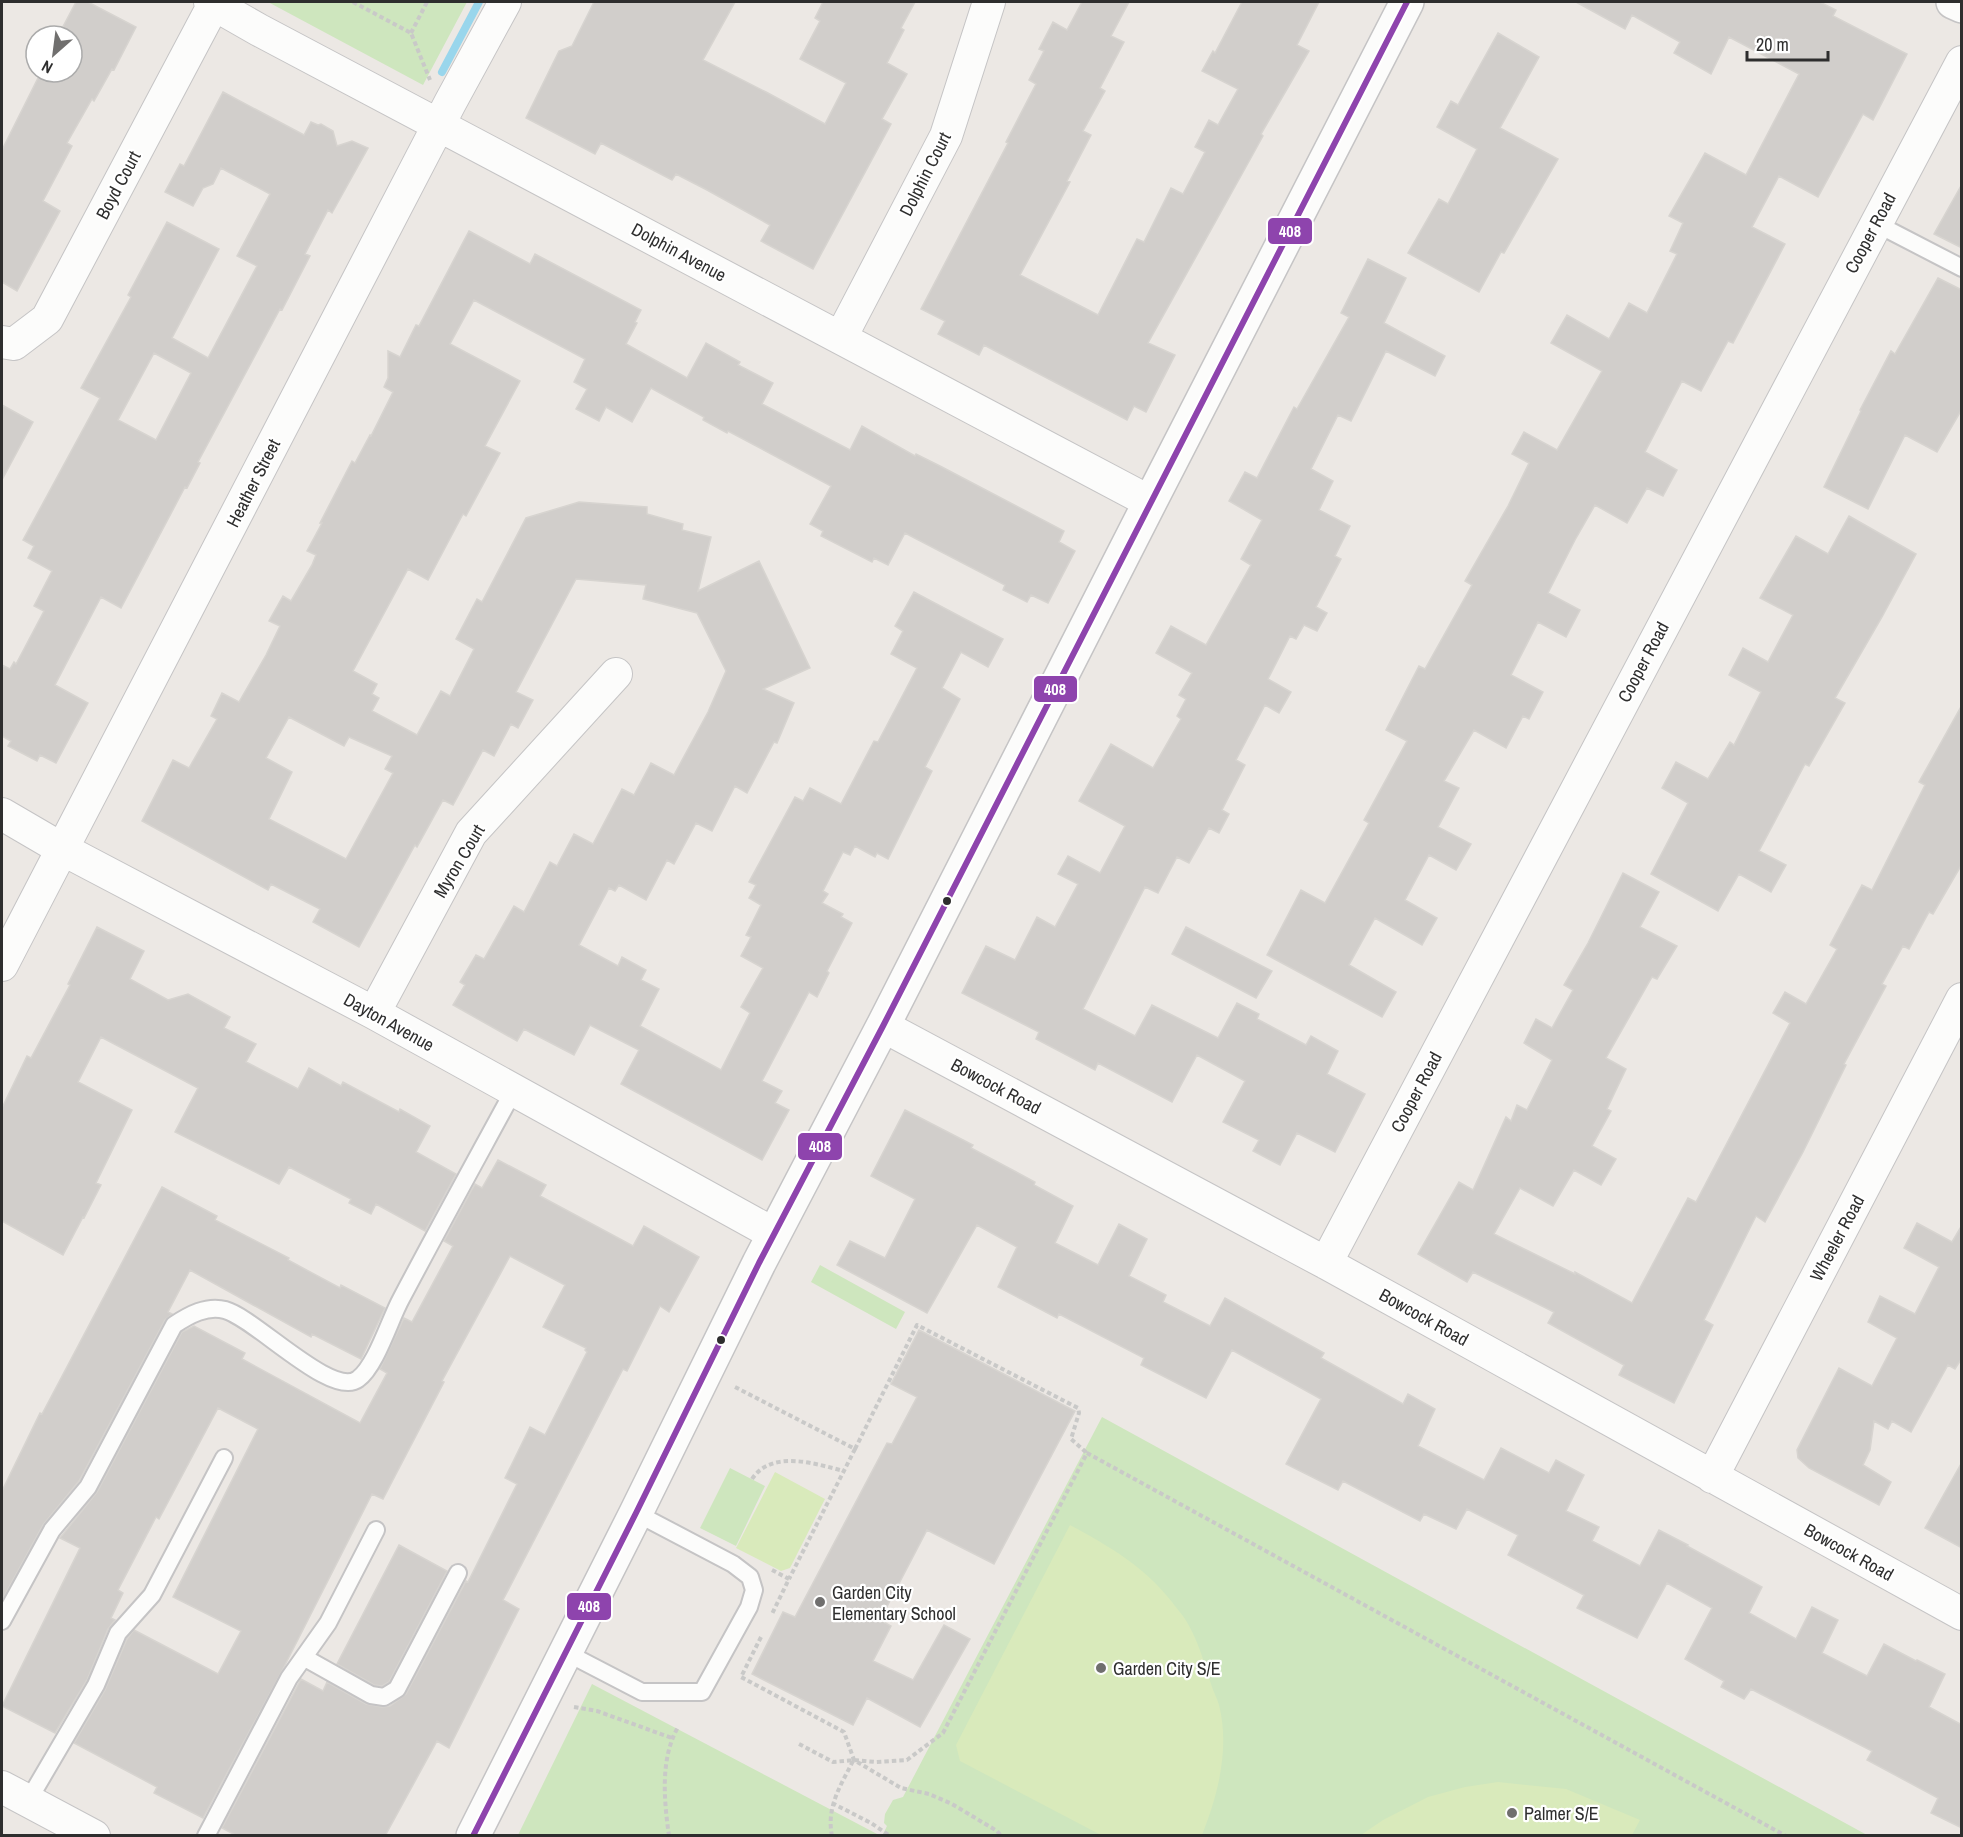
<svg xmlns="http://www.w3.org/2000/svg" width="1963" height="1837" viewBox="0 0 1963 1837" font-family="'Archivo Narrow',sans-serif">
  <rect width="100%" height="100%" fill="#ece8e4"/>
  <path fill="#cee6be" d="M268,2H467L423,85Z
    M820,1265L905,1312L896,1329L811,1282Z
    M1102,1417L1867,1835L882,1836L887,1826L884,1823L885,1814L893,1800L903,1797Z
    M730,1468L765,1486L736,1546L700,1528Z
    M592,1684L879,1835H518Z"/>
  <path fill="#d9eabb" d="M775,1472L825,1499L790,1568L781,1571L736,1548Z
    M1070,1525C1110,1547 1143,1565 1172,1602C1177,1609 1184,1616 1188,1624C1199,1643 1204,1663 1211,1684C1213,1691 1217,1698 1219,1705C1230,1748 1218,1795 1202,1835H1101L960,1761L956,1745Z
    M1498,1782L1566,1789L1640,1820L1632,1835H1361L1383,1820L1428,1797L1465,1787Z"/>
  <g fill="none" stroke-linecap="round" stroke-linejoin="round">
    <path stroke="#99d6ec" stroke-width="8" d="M442,72L479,2"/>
  </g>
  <path fill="#d1cecb" stroke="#d7d4d0" stroke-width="1.5" fill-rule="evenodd" d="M76,2H88L136,27L114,70L112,69L94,101L92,99L67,143L72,146L43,201L60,211L17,291L2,282V150L41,72H72V36H58Z
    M594,2H735L703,60L766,92L825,124L846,83L800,59L820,21L815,18L823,2H915L901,28L904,30L887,63L907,74L882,119L891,124L813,269L761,241L770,225L707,190L676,174L672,180L601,143L595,154L526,118L559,51L572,46Z
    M1082,2H1129L1111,36L1124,42L1100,88L1105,91L1083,131L1091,135L1067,181L1070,182L1020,275L1098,315L1137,239L1144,242L1171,188L1183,194L1205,152L1195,147L1209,120L1218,125L1238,89L1202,71L1213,51L1215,53L1242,2H1319L1297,45L1309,51L1261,134L1263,136L1252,156L1148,343L1175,355L1146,412L1134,406L1127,420L984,345L979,355L938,334L945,321L921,309L1008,143L1006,142L1036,84L1029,80L1044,51L1039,49L1053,22L1067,30Z
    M1576,2H1820L1836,10L1833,16L1907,54L1873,120L1863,114L1818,197L1779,176L1752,227L1785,244L1733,343L1728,341L1701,391L1682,381L1645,452L1677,470L1663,496L1647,488L1627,523L1595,505L1575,540L1548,593L1580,610L1566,637L1538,622L1511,675L1543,692L1529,719L1523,716L1506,748L1474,730L1444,781L1459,788L1438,827L1471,844L1456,870L1429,855L1405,900L1437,918L1422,945L1375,918L1349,965L1396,992L1382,1017L1267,955L1301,890L1325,903L1369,823L1364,820L1407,741L1386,730L1419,666L1425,669L1472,585L1465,581L1508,506L1529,463L1512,454L1524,432L1557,450L1602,371L1551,343L1567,315L1609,339L1629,303L1647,313L1677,254L1670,251L1683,223L1669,216L1705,153L1746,175L1799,74L1729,37L1711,74L1674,53L1680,42L1632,15L1625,29Z
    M1498,33L1539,57L1500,128L1558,159L1504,253L1501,252L1479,292L1408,253L1439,199L1448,204L1477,149L1437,127L1451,101L1458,105Z
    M223,92L304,135L311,122L318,125L321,124L333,131L337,146L352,141L368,148L332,213L328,210L305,254L310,256L282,310L280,309L198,462L200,463L187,488L185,487L121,608L101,597L55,685L88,703L56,763L40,755L37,761L8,746L11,741L2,736V665L10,669L14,662L16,664L44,611L34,606L52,571L28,558L34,546L23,540L100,398L81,388L131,297L128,295L167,222L219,249L172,338L208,358L257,266L237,256L270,194L221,168L213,184L203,188L193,206L165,192L180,164L184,166ZM154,353L191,373L156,440L118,420Z
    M1962,184V248L1934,234Z
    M469,231L530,264L535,254L641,310L635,322L637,323L626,344L687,378L706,343L740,362L738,365L773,383L762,404L850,450L862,426L915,456L916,454L940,466L1064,531L1059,542L1075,551L1048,603L1031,595L1027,602L1003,590L1005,585L905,533L888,565L874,558L872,562L821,536L823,531L810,524L831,486L728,431L727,433L703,420L704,417L651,388L632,422L606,407L599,421L576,409L587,389L574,382L585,359L474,300L450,344L520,381L485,446L500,453L466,516L463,514L428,580L408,569L353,671L377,684L372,694L379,698L372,711L417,735L441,691L450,696L474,649L456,639L477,599L482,602L526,518L579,502L647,507V514L683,524L682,530L711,537L698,591L759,561L810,668L763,689L794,703L777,743L774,742L747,793L735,786L712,831L696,823L674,864L667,860L646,900L619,885L615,891L609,888L579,945L618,966L622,957L646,970L641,980L659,989L640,1026L721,1070L750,1013L741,1007L763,968L741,956L751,937L746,935L761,905L749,898L756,885L749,882L795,797L803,801L810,788L841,804L874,741L878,742L917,668L891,654L903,631L895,626L914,592L1003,639L988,667L961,652L942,688L960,699L925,767L932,771L888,859L877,853L875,857L855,846L850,855L843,852L823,891L828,894L822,903L843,914L841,917L852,923L827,971L829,973L817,997L809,992L762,1081L782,1091L775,1103L789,1110L762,1160L621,1084L639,1050L590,1025L574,1055L524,1029L517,1041L453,1005L465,985L460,982L476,955L484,959L514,906L524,912L550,862L557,866L574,834L593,844L622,789L634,795L651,763L674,775L708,712L726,671L697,613L643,599L646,585L576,579L516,692L533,700L518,728L511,724L494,756L483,750L453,805L443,800L417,847L415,845L359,947L313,922L320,909L271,884L268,890L142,821L173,760L189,768L217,719L211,716L222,693L239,702L266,655L280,626L269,621L283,596L291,601L312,565L316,555L307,551L322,523H320L352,461L355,463L370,435L371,436L393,392L384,387L388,378V351L400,357L416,325L419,326ZM289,717L344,746L349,737L392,756L385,769L393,773L346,859L269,819L292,772L266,758Z
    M1368,259L1406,278L1384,323L1445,356L1435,376L1386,351L1351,421L1338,415L1311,469L1333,481L1319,510L1350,526L1335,556L1341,559L1316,607L1327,613L1317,631L1304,625L1296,639L1290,636L1268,679L1291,692L1279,713L1265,705L1236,760L1245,765L1222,810L1229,814L1219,833L1209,828L1189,863L1177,857L1158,893L1145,887L1083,1009L1135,1036L1152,1005L1218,1038L1237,1003L1259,1014L1257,1019L1306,1045L1311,1036L1338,1051L1327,1074L1365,1094L1335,1152L1297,1133L1280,1165L1253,1151L1259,1140L1223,1122L1245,1081L1197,1055L1172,1102L1098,1063L1095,1070L1036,1039L1039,1032L962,993L986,946L1015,960L1037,917L1055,927L1078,884L1058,874L1068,856L1100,873L1125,826L1079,801L1111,744L1153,768L1181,719L1177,716L1186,699L1179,695L1192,673L1156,653L1171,626L1206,645L1251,565L1241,559L1262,520L1229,501L1245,472L1257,478L1294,407L1297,409L1349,317L1341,313Z
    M1938,278L1962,290V409L1937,452L1905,435L1868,509L1824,487L1861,411L1860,410L1891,351L1895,354Z
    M2,405L33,422L2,480Z
    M1849,516L1916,554L1882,617L1835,698L1845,703L1809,766L1805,764L1759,851L1786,865L1771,892L1739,874L1718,911L1651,874L1688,803L1662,788L1676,762L1708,779L1730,742L1734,745L1761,692L1729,675L1743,648L1768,662L1793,615L1760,598L1796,536L1828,554Z
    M1962,705V864L1933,914L1929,912L1909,949L1903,946L1882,984L1886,986L1844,1064L1846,1065L1803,1152L1765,1222L1756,1216L1704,1320L1713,1325L1674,1403L1619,1375L1624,1365L1548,1323L1554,1312L1473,1272L1467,1282L1418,1254L1459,1182L1473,1190L1506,1117L1511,1121L1517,1105L1527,1110L1552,1060L1524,1043L1536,1019L1552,1028L1573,990L1564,985L1588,943L1623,873L1659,892L1640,927L1677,946L1657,979L1652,977L1606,1058L1626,1069L1607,1109L1611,1111L1592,1146L1616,1159L1601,1185L1574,1170L1553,1206L1520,1188L1494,1234L1575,1274V1272L1632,1303L1688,1198L1696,1202L1790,1023L1773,1013L1785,992L1806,1004L1837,949L1830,945L1862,885L1872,890L1925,785L1919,782Z
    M97,927L144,951L130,979L168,1000L188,994L230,1017L224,1028L256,1044L246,1062L298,1089L309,1068L341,1086L343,1082L399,1112L400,1109L430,1126L416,1152L456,1174L425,1231L376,1204L371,1214L349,1203L351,1199L289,1167L279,1184L175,1132L198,1088L101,1037L78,1082L132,1110L96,1183L101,1185L84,1218L83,1217L63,1255L2,1221V1108L27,1056L31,1058L70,985L68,984Z
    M1186,927L1272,971L1256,998L1172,954Z
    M905,1110L973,1145L971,1148L1035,1182L1034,1185L1073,1206L1055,1243L1098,1265L1119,1224L1147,1239L1129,1276L1166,1295L1163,1302L1210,1326L1225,1298L1324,1353L1321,1358L1403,1404L1408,1394L1435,1409L1418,1446L1484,1480L1501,1448L1549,1473L1556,1460L1584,1475L1566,1511L1599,1527L1592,1541L1640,1566L1659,1530L1688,1545L1687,1546L1762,1587L1749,1613L1796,1639L1812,1607L1838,1620L1822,1653L1867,1676L1884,1644L1916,1661L1917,1660L1945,1674L1929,1707L1962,1725V1828L1931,1813L1938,1798L1867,1760L1872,1751L1751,1689L1744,1699L1721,1687L1724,1681L1685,1659L1712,1608L1667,1583L1637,1638L1577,1608L1584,1595L1508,1555L1518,1535L1467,1509L1456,1529L1424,1514L1420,1521L1343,1481L1338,1490L1286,1464L1321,1399L1232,1350L1206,1398L1141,1365L1144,1358L1059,1314L1057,1318L998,1287L1017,1247L977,1225L927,1313L837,1265L850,1241L885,1258L915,1199L871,1176Z
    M498,1160L546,1185L540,1196L633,1246L644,1226L699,1257L669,1312L660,1306L627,1371L623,1369L503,1600L519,1609L449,1748L437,1741L385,1836H237L222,1828L301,1679L323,1691L327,1682L366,1704L382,1707L390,1706L406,1694L466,1581L468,1582L517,1484L505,1478L530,1427L545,1435L587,1352L585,1350L586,1348L543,1327L565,1285L510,1256L442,1381L444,1382L383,1499L372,1494L284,1667L203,1818L154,1793L157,1787L74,1743L105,1690L127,1639L134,1630L218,1674L241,1631L173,1597L258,1429L218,1408L159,1519L156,1517L118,1590L123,1593L111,1618L115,1620L108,1629L87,1680L55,1733L2,1706L80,1548L60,1538L97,1492L182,1332L194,1326L245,1353L242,1359L360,1423L387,1373L380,1369L404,1318L412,1322L453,1246L444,1241L475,1184L482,1188Z
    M162,1187L217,1216L215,1220L289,1258L288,1260L340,1288L341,1285L385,1308L361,1359L312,1334L311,1337L190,1270L168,1312L172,1314L165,1320L79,1481L43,1525L2,1600V1491L40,1413L42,1414Z
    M1917,1223L1952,1242L1962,1225V1358L1955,1369L1948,1365L1911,1432L1892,1421L1888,1429L1874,1421L1870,1450L1863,1465L1891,1482L1879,1505L1809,1468L1798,1458L1797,1450L1839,1368L1872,1386L1897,1338L1868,1322L1880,1296L1915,1314L1939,1267L1904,1248Z
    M919,1330L1075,1411L994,1564L927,1530L880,1620L891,1626L873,1661L913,1680L944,1625L970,1639L920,1727L867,1698L853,1725L752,1674L783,1612L795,1617L887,1443L892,1444L917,1397L891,1384Z
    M1962,1462V1548L1925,1528Z
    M399,1545L447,1571L389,1682L382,1686L374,1685L337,1664Z"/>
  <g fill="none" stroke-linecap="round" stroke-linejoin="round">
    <defs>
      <path id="lane" d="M1875,223L1962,268
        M2,1621L52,1530L88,1487L174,1325C189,1315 207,1305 225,1310C255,1318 332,1399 358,1379C376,1366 390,1319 401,1299C438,1229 476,1160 514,1090
        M565,1652L642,1692H702L749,1607L754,1590L750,1577L733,1564L636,1513
        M305,1658L371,1695L384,1697L397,1689L458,1573
        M28,1801L96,1685L118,1633L152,1595L224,1458
        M206,1836L289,1678L328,1623L376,1530"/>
      <path id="street" d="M210,2L259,30L1150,502
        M841,337L946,136L989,2
        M2,342L14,344L47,319L214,4
        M2,814L62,849L374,1013L774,1234
        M2,965L450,103L505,2
        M374,1013L471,833L616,674
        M883,1026L1326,1263L1962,1614
        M1326,1263L1962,62
        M1712,1477L1962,999
        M2,1787L94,1836"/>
      <path id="secondary" d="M1953,2L1962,6
        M473,1836L636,1513L759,1263L883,1026L1150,502L1407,2"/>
    </defs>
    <use href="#lane" stroke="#c5c4c5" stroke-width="20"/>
    <use href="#street" stroke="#c5c4c5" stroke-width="34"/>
    <use href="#secondary" stroke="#c5c4c5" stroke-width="36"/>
    <path stroke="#c9c9c8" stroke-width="4" stroke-dasharray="4.5 3" stroke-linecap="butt" d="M353,2L411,33L430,80
      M411,33L427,2
      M735,1387L855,1449L789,1579
      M855,1449L917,1325L1078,1408L1079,1413L1071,1439L1087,1453
      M752,1479C772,1449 816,1464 844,1471
      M772,1570L789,1579L772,1614
      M761,1637L741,1677L844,1732L854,1760L901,1788L929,1794L952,1804L997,1831L1001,1836
      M574,1707L597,1711L672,1738
      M799,1744L833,1762L854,1760L876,1762L907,1760L943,1733L1087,1453L1786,1836
      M832,1803L871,1823L890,1836
      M669,1836C664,1800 660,1759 678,1727
      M832,1836C826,1807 841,1785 853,1761"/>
    <use href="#lane" stroke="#fcfcfb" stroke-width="16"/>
    <use href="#street" stroke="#fcfcfb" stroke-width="32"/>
    <use href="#secondary" stroke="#fcfcfb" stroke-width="33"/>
    <defs>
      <path id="bus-1" d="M473,1836L636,1513L759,1263L883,1026L1407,2"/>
    </defs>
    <use href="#bus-1" stroke="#fff" stroke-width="10"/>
    <use href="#bus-1" stroke="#8e44ad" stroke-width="6"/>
  </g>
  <g fill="#2e2e2e" stroke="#fff" stroke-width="2">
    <circle cx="947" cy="901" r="5"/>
    <circle cx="721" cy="1340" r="5"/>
  </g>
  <g fill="#706f6e" stroke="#fff" stroke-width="2">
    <circle cx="820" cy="1602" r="6"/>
    <circle cx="1101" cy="1668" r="6"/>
    <circle cx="1512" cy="1813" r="6"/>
  </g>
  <g text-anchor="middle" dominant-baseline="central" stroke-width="4.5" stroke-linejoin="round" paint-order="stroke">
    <g font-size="18" fill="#2e2e2e" stroke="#fff">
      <text transform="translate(925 174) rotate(-63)">Dolphin Court</text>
      <text transform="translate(118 185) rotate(-62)">Boyd Court</text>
      <text transform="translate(1870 233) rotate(-62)">Cooper Road</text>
      <text transform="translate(679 252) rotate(28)">Dolphin Avenue</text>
      <text transform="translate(253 483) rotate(-63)">Heather Street</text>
      <text transform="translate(1643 662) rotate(-62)">Cooper Road</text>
      <text transform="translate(459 861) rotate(-59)">Myron Court</text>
      <text transform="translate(389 1022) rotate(29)">Dayton Avenue</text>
      <text transform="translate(996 1086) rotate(28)">Bowcock Road</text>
      <text transform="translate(1416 1092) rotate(-62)">Cooper Road</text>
      <text transform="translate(1837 1238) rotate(-62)">Wheeler Road</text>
      <text transform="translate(1424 1317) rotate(29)">Bowcock Road</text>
      <text transform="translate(1849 1552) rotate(29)">Bowcock Road</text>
    </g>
    <g font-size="18" fill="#2e2e2e" stroke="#fff" text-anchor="start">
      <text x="832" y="1592">Garden City<tspan x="832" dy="21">Elementary School</tspan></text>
      <text x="1113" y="1668">Garden City S/E</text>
      <text x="1524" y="1813">Palmer S/E</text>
    </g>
  </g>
  <g stroke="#fff" stroke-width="2">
    <rect x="1267" y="217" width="46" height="28" rx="6" fill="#8e44ad"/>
    <rect x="1033" y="675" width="45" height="28" rx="6" fill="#8e44ad"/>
    <rect x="797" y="1132" width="46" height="29" rx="6" fill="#8e44ad"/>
    <rect x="566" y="1592" width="46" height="29" rx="6" fill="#8e44ad"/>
  </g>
  <g font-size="16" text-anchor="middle" font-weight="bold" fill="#fff">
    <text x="1290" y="237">408</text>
    <text x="1055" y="695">408</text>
    <text x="820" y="1152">408</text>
    <text x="589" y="1612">408</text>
  </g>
  <rect width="1963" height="1837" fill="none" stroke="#2e2e2e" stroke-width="6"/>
  <g transform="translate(54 54) rotate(208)"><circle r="28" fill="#ffffff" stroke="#ababab" stroke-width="1.5"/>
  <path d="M0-4.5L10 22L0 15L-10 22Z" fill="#706f6e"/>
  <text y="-9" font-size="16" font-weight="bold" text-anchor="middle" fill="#2e2e2e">N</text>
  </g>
  <path d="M1747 51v9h81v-9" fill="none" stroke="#2e2e2e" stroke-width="3"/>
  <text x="1756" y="51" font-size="18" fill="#2e2e2e" stroke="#ffffff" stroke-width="4.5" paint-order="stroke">20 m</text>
</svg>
